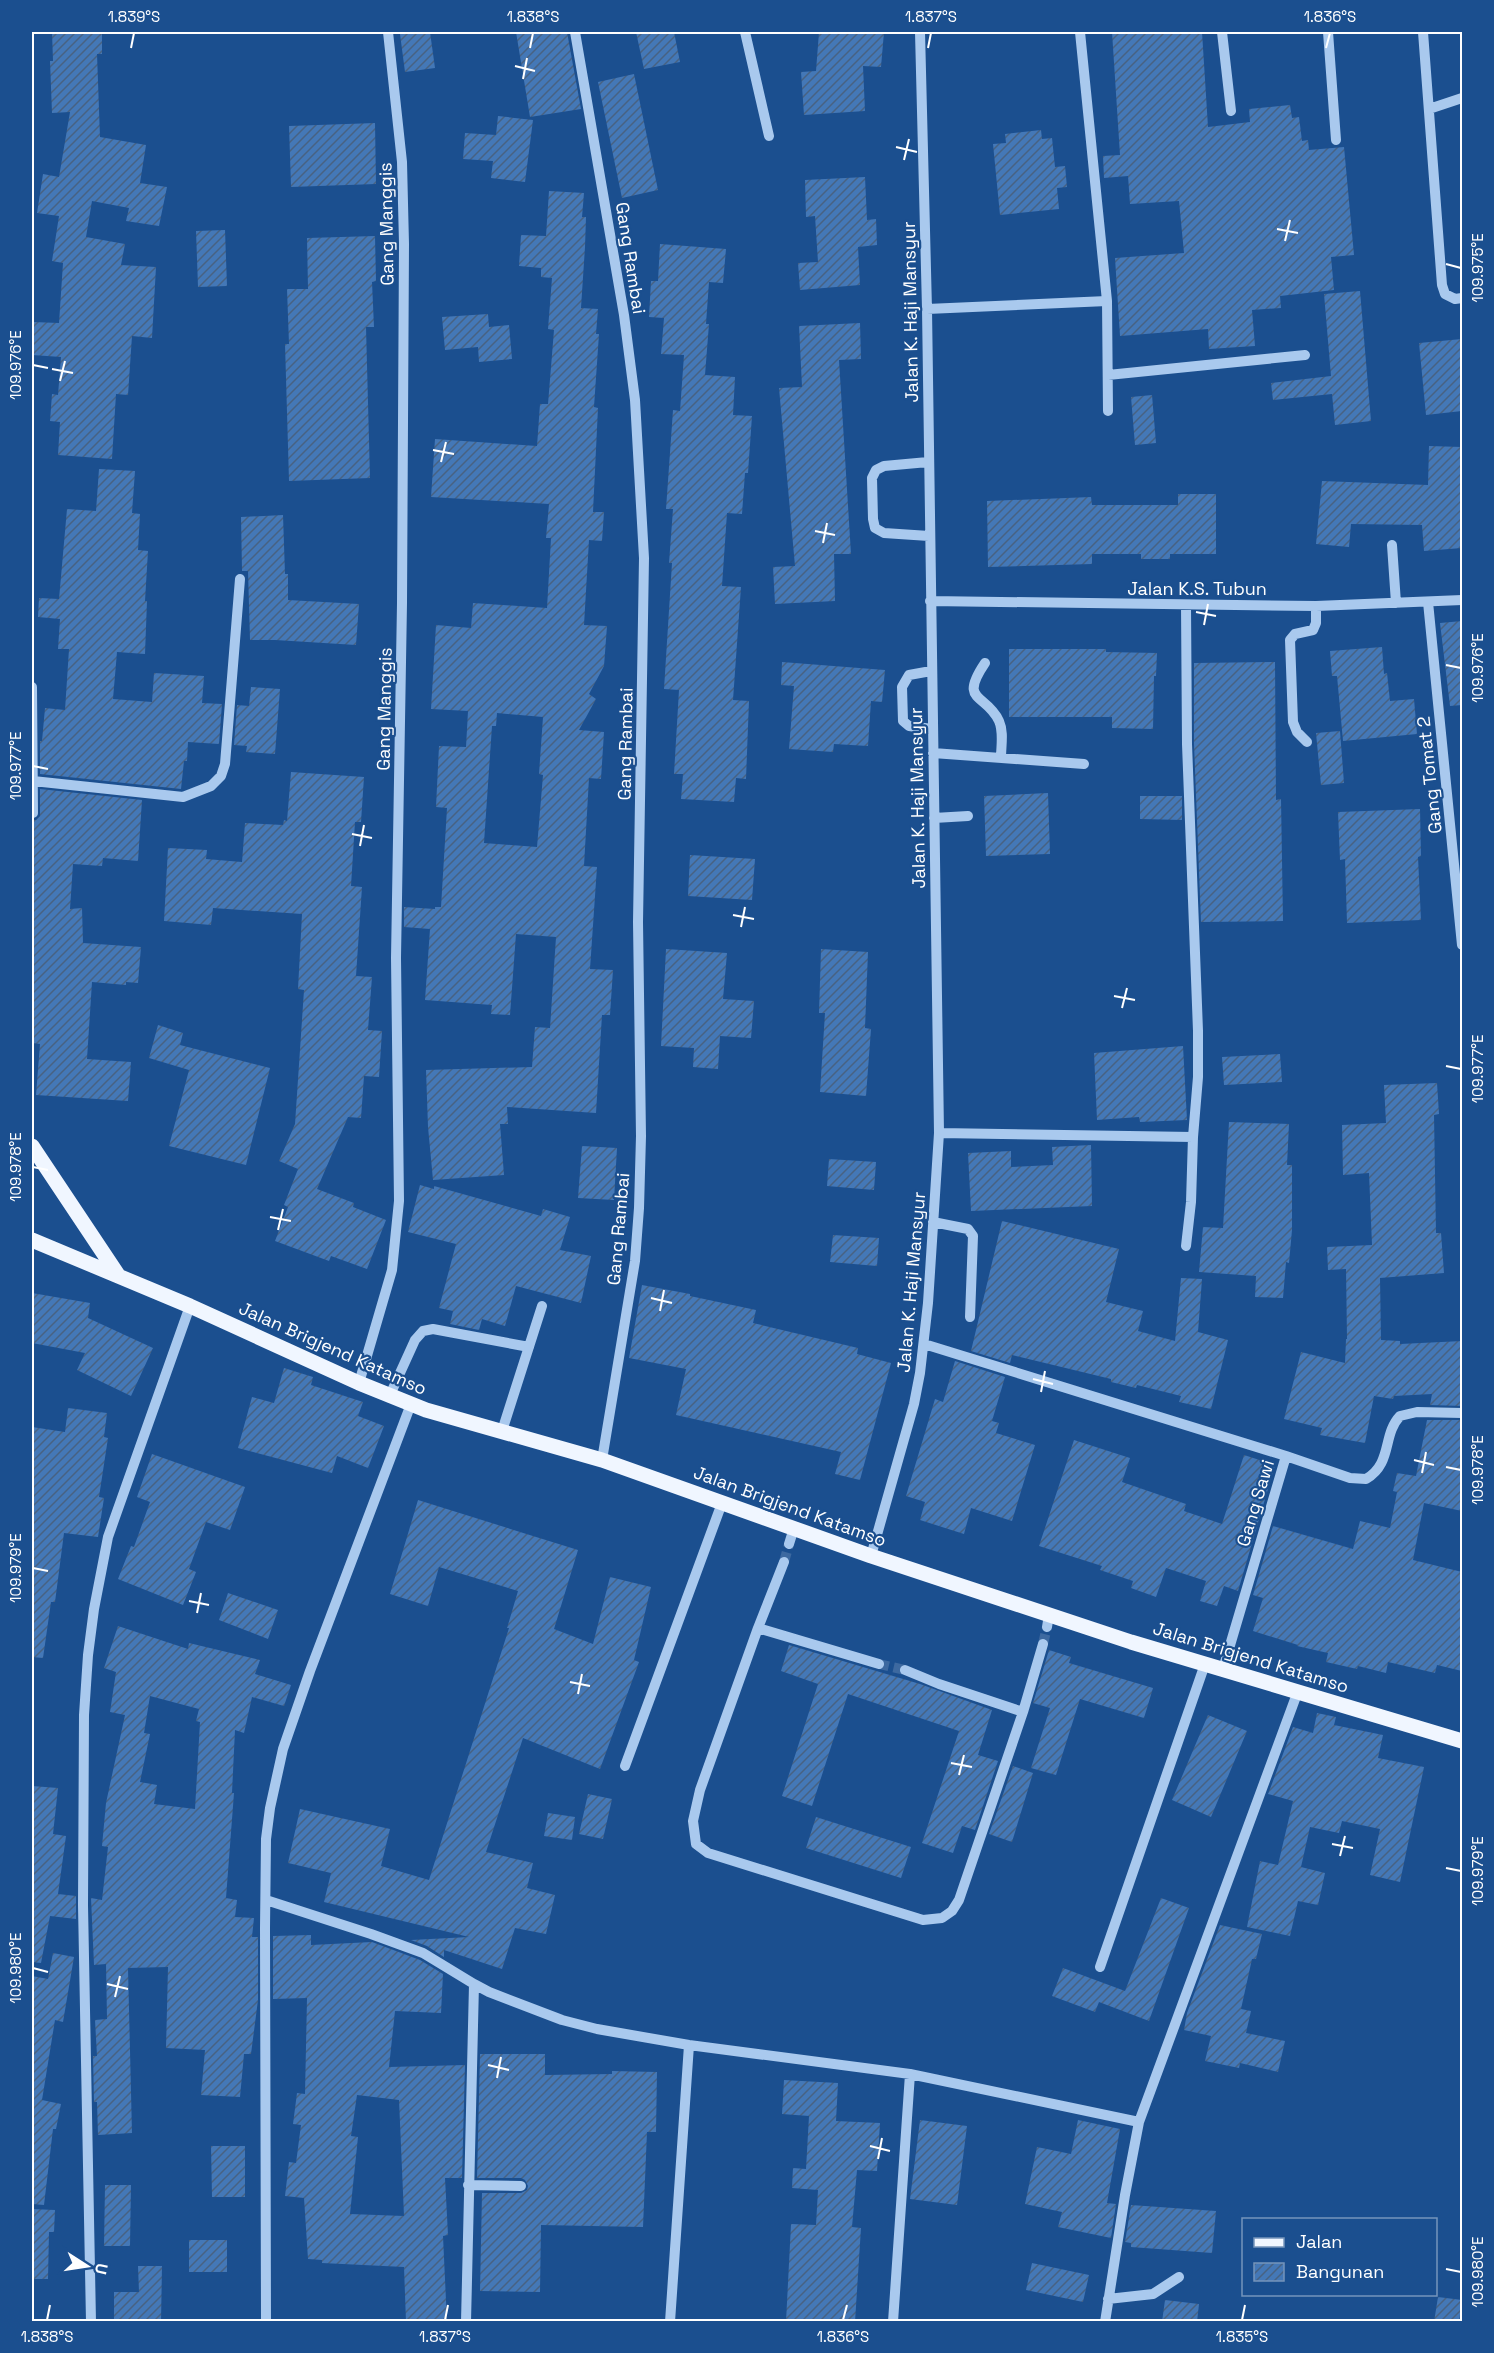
<svg xmlns="http://www.w3.org/2000/svg" width="1494" height="2353" viewBox="0 0 1494 2353" font-family="'Space Grotesk',sans-serif">
  <defs>
    <pattern id="building-hatch" width="6" height="6" patternUnits="userSpaceOnUse" patternTransform="scale(1.5)"><rect width="6" height="6" fill="#4478b7"/><path d="M-1 1l2-2M0 6l6-6M5 7l2-2" fill="none" stroke="#486282"/></pattern>
  </defs>
  <rect width="100%" height="100%" fill="#1b4f8f"/>
  <path fill="url(#building-hatch)" fill-rule="evenodd" d="M52,32H102V54H97L100,137L146,145L140,183L167,187L159,226L126,221L129,208L92,201L86,237L125,244L121,265L156,267L152,338L132,336L128,395L116,394L112,459L58,455L60,422L50,421L52,394L58,395L61,357L32,355L33,322L59,323L63,263L52,261L59,216L37,213L43,174L59,177L70,112L52,113L50,61H53Z
    M419,32H430L435,68L405,72L400,34Z
    M516,32H567L581,109L530,117Z
    M636,32H674L680,62L644,69Z
    M819,32H884L881,67L863,66L865,111L804,115L801,72L816,71Z
    M1112,32H1202L1208,127L1250,122L1249,109L1290,105L1292,118L1299,117L1302,141L1308,140L1309,150L1344,147L1354,255L1331,257L1334,290L1280,296L1281,308L1252,310L1255,346L1209,349L1208,329L1120,336L1115,258L1184,253L1179,201L1130,204L1128,176L1104,178L1103,156L1120,155Z
    M634,74L658,190L622,198L598,82Z
    M498,116L533,120L525,182L491,178L493,161L463,159L465,133L496,135Z
    M375,123L376,184L291,187L289,126Z
    M1041,130L1042,139L1052,138L1055,167L1065,166L1067,187L1057,188L1059,209L1000,215L993,144L1006,143L1005,134Z
    M865,177L867,220L876,219L877,245L858,247L860,285L800,290L798,263L818,262L815,216L806,217L805,180Z
    M549,191L584,193L582,217H586L585,247L581,308L598,309L596,334H599L594,407L598,408L593,512H604L602,541L589,540L584,625L607,626L604,666L589,694L596,699L579,730L604,732L601,779L589,778L584,866L597,867L590,969L613,970L610,1015H602L596,1113L507,1107L508,1124H500L504,1175L433,1180L428,1127L426,1070L532,1067L535,1027L550,1028L556,937L516,934L510,1015L491,1014L492,1005L425,1000L430,929L404,927V907L435,909V907H441L447,808L436,807L439,746L466,747L468,711L431,709L436,625L471,628L473,603L547,608L551,538H546L549,504L431,497L435,439L537,446L540,404H548L554,330L548,329L552,278L541,277V268L519,266L521,235L546,236ZM497,713L543,717L539,774L543,775L537,847L484,843L492,726H496Z
    M225,230L227,286L198,287L196,231Z
    M375,236L376,281L372,282L374,327H366L370,478L289,481L285,344H289L287,289H308L307,238Z
    M660,244L726,249L723,283L709,282L706,324H709L705,375L735,377L733,415L752,416L748,473H745L742,514L727,513L722,586L741,587L733,700L749,701L746,779L736,778L734,802L681,799L683,774H674L679,690L664,689L672,563H669L673,509H666L673,410L680,411L684,355L661,354L664,318L649,317L651,281H658Z
    M1360,291L1371,421L1335,425L1332,394L1273,400L1271,383L1331,376L1324,294Z
    M488,314L489,327L509,325L512,359L479,362L478,347L445,350L442,317Z
    M860,323L861,359L839,360L851,554H834L835,601L775,604L773,567L795,566L779,388L802,387L799,326Z
    M1462,339V411L1426,415L1419,343Z
    M1152,395L1156,443L1135,445L1131,397Z
    M1429,446L1462,447V548L1424,551L1422,525L1351,524L1349,547L1316,544L1322,481L1428,485Z
    M99,469L135,471L132,513L140,514L138,550L148,551L145,601H147L145,654L117,652L113,699L152,702L154,673L204,676L202,703L222,704L219,744L188,742L187,761H184L181,789L40,774V741H42L45,708L65,710L69,649H58L60,619L38,617L39,598L59,599L67,509L96,511Z
    M1178,494H1216V554H1170V559H1141V554H1092V564L988,567L987,501L1091,497L1092,505H1178Z
    M283,515L285,574H288V600L359,604L356,645L275,640H250L248,571H242L241,517Z
    M1462,621V705L1450,706L1440,623Z
    M1382,647L1384,674L1387,673L1390,701L1414,699L1417,734L1343,741L1337,676H1332L1330,651Z
    M1009,649H1106V652L1157,653L1156,676H1154L1153,729L1112,728V717H1009Z
    M782,662L885,670L882,702L871,701L868,746L834,744L833,752L789,749L794,686L781,685Z
    M1275,662L1276,800L1281,799L1283,921L1201,922L1194,744V663Z
    M251,687L280,689L275,754L246,752L247,746L234,745L237,705L249,706Z
    M1340,731L1344,783L1321,785L1316,733Z
    M291,772L364,777L361,822H355L351,886L362,887L356,976L372,977L368,1030L382,1031L379,1077L364,1076L361,1118L348,1117L317,1189L354,1203L353,1207L386,1220L367,1269L331,1256L329,1261L275,1241L288,1207L284,1205L298,1169L279,1161L295,1124L304,990L298,989L302,914L213,908L211,925L164,921L168,848L207,850L206,859L242,862L245,823L283,825L284,820L287,821Z
    M40,789L142,800L138,861L103,858L102,866L73,864L70,909L82,908L83,943L141,947L138,983L126,982V985L92,982L87,1059L131,1062L128,1101L36,1095L40,1044L32,1043V820H36L40,816Z
    M1048,793L1050,854L986,856L984,796Z
    M1140,796H1182V820L1140,819Z
    M1420,809L1421,856L1418,857L1421,920L1347,923L1345,859L1340,860L1338,812Z
    M690,855L755,859L752,900L688,896Z
    M666,949L727,953L723,999L754,1001L751,1038L720,1036L718,1069L693,1067L694,1048L661,1046Z
    M821,949L868,952L865,1028L871,1029L866,1096L820,1092L825,1013H819Z
    M158,1025L183,1033L180,1045L270,1068L246,1165L169,1146L189,1070L149,1058Z
    M1183,1046L1187,1120L1140,1122L1139,1117L1097,1120L1094,1053Z
    M1280,1054L1282,1082L1224,1085L1222,1057Z
    M1437,1083L1439,1114L1434,1115L1436,1233H1441L1444,1273L1380,1278L1381,1340L1400,1341V1344L1462,1341V1406L1430,1405L1432,1394L1394,1396L1393,1399L1374,1396L1365,1443L1320,1435L1322,1428L1284,1419L1301,1352L1345,1363L1346,1339H1347L1346,1269L1328,1270L1327,1247L1372,1245L1369,1173L1343,1175L1342,1125L1386,1123L1384,1085Z
    M1229,1122L1289,1124L1287,1165H1292V1230L1289,1263L1286,1262L1283,1298L1255,1297L1256,1276L1199,1272L1203,1227L1223,1228Z
    M1091,1145L1092,1206L971,1211L968,1153L1011,1151V1167L1053,1165L1052,1147Z
    M582,1146L617,1148L614,1200L578,1198Z
    M829,1159L876,1162L874,1190L827,1186Z
    M420,1185L434,1189V1186L541,1216L543,1209L570,1217L560,1250L591,1256L581,1303L516,1286L505,1326L482,1319L479,1330L450,1324L453,1311L439,1308L456,1244L408,1232Z
    M1002,1221L1119,1249L1106,1302L1143,1311L1138,1331L1175,1341L1181,1278L1202,1279L1198,1332L1228,1340L1211,1409L1179,1402L1181,1396L1137,1385L1136,1388L1111,1382V1379L1012,1355L1010,1363L971,1351Z
    M833,1235L879,1238L877,1266L830,1262Z
    M642,1285L690,1294V1296L756,1310L753,1323L858,1348L857,1354L891,1363L860,1480L835,1474L841,1452L676,1415L686,1369L629,1358Z
    M32,1293L90,1303L88,1318L153,1348L131,1396L77,1370L85,1353L32,1343Z
    M955,1361L1005,1377L992,1421L999,1423L996,1433L1035,1445L1012,1521L971,1508L964,1534L920,1520L925,1502L906,1496L935,1399L943,1402Z
    M284,1368L313,1377L311,1385L363,1402L358,1416L384,1426L368,1468L337,1456L332,1473L238,1448L252,1397L274,1403Z
    M68,1408L107,1413L104,1437L108,1438L99,1497L104,1498L98,1537L64,1533L55,1602H51L43,1658L32,1657V1427L65,1432Z
    M1427,1420H1462V1511L1424,1503L1413,1560L1462,1572V1671L1437,1665L1435,1673L1388,1662L1386,1673L1358,1666L1357,1669L1326,1662L1328,1653L1297,1646L1298,1645L1253,1631L1263,1598L1253,1595L1273,1526L1353,1549L1360,1521L1390,1528L1397,1492L1393,1491L1397,1473L1416,1476Z
    M1074,1440L1130,1458L1122,1482L1186,1504L1184,1511L1222,1524L1244,1455L1275,1465L1238,1591L1224,1586L1217,1606L1200,1601L1206,1581L1166,1568L1156,1597L1131,1588L1133,1581L1100,1570L1102,1566L1039,1546Z
    M152,1454L245,1487L230,1530L206,1522L189,1569L196,1572L183,1605L118,1579L131,1546L134,1547L150,1502L137,1497Z
    M418,1500L578,1550L554,1629L593,1644L610,1577L651,1587L634,1660L639,1662L600,1769L523,1738L486,1852L533,1863L527,1888L555,1895L546,1934L515,1928L502,1969L444,1950V1957L427,1946L411,1940L469,1937L324,1902L331,1873L288,1863L300,1809L390,1829L381,1866L429,1880L509,1628H507L518,1591L439,1567L428,1606L390,1594Z
    M228,1593L278,1610L268,1639L219,1620Z
    M118,1626L188,1649L189,1643L260,1660L255,1674L291,1685L284,1706L252,1697L244,1733L235,1730L232,1793H234L226,1898L237,1900L235,1917L254,1918L252,1937H258V2000L251,2054H244L240,2097L201,2095L205,2050L166,2048L168,1967L128,1968L132,2133L98,2135L97,2102H94L93,2056H97L95,2020L107,2019L106,1964L94,1965L91,1898L102,1900L108,1847L102,1846L106,1803L125,1715L110,1712L116,1672L104,1668ZM150,1696L199,1709L196,1721L200,1722L195,1809L154,1804L157,1785L140,1782L150,1734L144,1733Z
    M789,1645L920,1684L992,1710L978,1755L998,1761L975,1830L962,1826L953,1853L922,1843L959,1731L848,1694L812,1806L782,1796L818,1684L781,1671Z
    M1049,1650L1071,1657L1069,1663L1153,1688L1144,1718L1080,1699L1056,1775L1031,1768L1050,1708L1033,1703Z
    M1317,1713L1336,1717L1334,1725L1383,1735L1378,1758L1424,1767L1400,1882L1370,1875L1380,1829L1342,1821L1339,1833L1310,1827L1301,1867L1325,1873L1318,1905L1298,1901L1290,1936L1247,1927L1260,1861L1278,1865L1293,1801L1268,1794L1270,1789L1293,1727L1313,1733Z
    M1208,1715L1247,1731L1211,1817L1172,1800Z
    M1013,1766L1033,1773L1012,1842L989,1834Z
    M32,1786L58,1788L53,1834L66,1836L58,1894L76,1896V1919L50,1916L41,1963L32,1962Z
    M588,1794L612,1799L603,1839L579,1834Z
    M548,1813L575,1817L572,1840L544,1836Z
    M816,1817L911,1847L901,1878L806,1848Z
    M1161,1898L1189,1908L1149,2021L1099,2002L1095,2012L1052,1996L1063,1968L1125,1991Z
    M1220,1925L1262,1934L1256,1959H1252L1241,2009L1251,2011L1246,2033L1285,2041L1278,2072L1240,2063L1239,2068L1205,2061L1211,2036L1184,2030L1187,2013Z
    M311,1935V1945L372,1942L420,1960L443,1974L441,2013L395,2011L389,2067L465,2065L462,2178H445L448,2235L443,2236L447,2322H406L404,2267L322,2263V2260L308,2259L304,2198L285,2196L289,2162L296,2163L301,2125L293,2124L297,2093L305,2094L307,1998L273,1999V1936ZM357,2095L399,2100L404,2216L350,2214L358,2137L351,2136Z
    M53,1953L74,1957L63,2022L55,2020L42,2100L61,2104L56,2129H53L44,2205L32,2204V1976L48,1979Z
    M480,2054H545V2075L612,2074V2071L657,2072L656,2132H647L643,2227L541,2225L540,2292L480,2291L482,2193H521L527,2190L528,2186L525,2180L521,2178H477Z
    M784,2080L838,2083L836,2121L880,2123L877,2171L857,2170L852,2227L861,2228L855,2322H786L791,2224L816,2225L818,2190L792,2188L793,2168L806,2169L809,2116L782,2114Z
    M920,2120L967,2126L957,2205L910,2199Z
    M1078,2120L1120,2129L1107,2203L1116,2204L1111,2238L1058,2227L1062,2212L1025,2204L1037,2147L1071,2154Z
    M211,2146H245V2197H212Z
    M105,2185H131L130,2246H104Z
    M1131,2205L1216,2211L1212,2253L1131,2247V2243L1125,2242Z
    M32,2209L55,2210L54,2232H49L48,2279H32Z
    M189,2240H227V2272H189Z
    M1032,2263L1089,2275L1083,2302L1026,2290Z
    M138,2266H162L161,2322H114V2292H139Z
    M1438,2297L1462,2300L1459,2322H1434Z
    M1165,2300L1199,2304L1197,2322H1162Z"/>
  <g fill="none" stroke-linecap="round" stroke-linejoin="round">
    <path stroke="#3d69a0" stroke-width="10" stroke-dasharray="10 5" stroke-linecap="butt" d="M784,1562L789,1544
      M1043,1644L1047,1627
      M879,1664L905,1670"/>
    <path stroke="#a9c9ee" stroke-width="10" d="M575,32L624,315L635,400L644,558L638,922L641,1136L639,1208L635,1261L602,1460
      M745,32L769,136
      M1222,32L1231,111
      M1328,32L1336,140
      M1423,32L1442,285L1445,294L1455,299L1462,298
      M1429,109L1462,98
      M1107,301L1108,411
      M927,309L1107,301L1080,32
      M1108,375L1305,355
      M928,462L884,466L876,470L872,478L873,519L875,528L884,533L929,536
      M1392,545L1396,603
      M930,601L1316,606L1462,600
      M1428,602L1462,945
      M1186,605L1187,744L1198,1031V1077L1193,1137
      M985,663C958,703 986,693 999,721C1004,732 1001,746 1001,758
      M931,671L909,675L902,687L903,721L909,726L932,729
      M32,687L33,813
      M1307,742L1297,732L1293,722L1290,640L1295,634L1313,630L1316,623V606
      M933,753L1084,764
      M33,781L183,797L211,786L221,776L225,764L240,579
      M934,818L968,816
      M939,1133L1193,1137L1191,1202L1186,1246
      M933,1222L968,1229L973,1236L970,1317
      M924,1344L1286,1456
      M359,1383L392,1270L399,1201L396,958L402,603L404,244L402,162L388,32
      M390,1395L415,1340L423,1331L433,1329L529,1347
      M502,1431L542,1306
      M789,1544L794,1528
      M871,1556L914,1404L920,1373L928,1303L939,1133L927,309L920,32
      M784,1562L758,1628L879,1664
      M1047,1627L1049,1615
      M758,1628L700,1790L693,1821L696,1844L708,1853L923,1920L942,1918L952,1911L959,1900L1023,1712
      M1223,1669L1286,1456L1350,1478L1366,1479C1393,1463 1382,1435 1400,1416L1417,1412L1462,1413
      M905,1670L939,1684L1023,1712L1043,1644
      M625,1766L722,1503
      M266,1900L371,1934L423,1953L474,1984L466,2322
      M1100,1967L1205,1664
      M474,1984L489,1992L562,2020L597,2029L689,2045L910,2074L1139,2122L1298,1691
      M468,2185L521,2186
      M1108,2299L1153,2294L1179,2277
      M91,2322L83,1905L84,1715L88,1655L94,1609L108,1537L190,1306
      M266,2322L265,1928L266,1839L270,1808L283,1749L310,1671L411,1404
      M670,2322L689,2045
      M893,2322L910,2074
      M1105,2322L1125,2195L1139,2122"/>
    <path stroke="#f0f6ff" stroke-width="15" d="M32,1146L118,1275
      M32,1240L190,1306L359,1383L426,1410L602,1460L871,1556L1131,1642L1462,1741"/>
  </g>
  <path fill="none" stroke="#fff" stroke-width="2" d="M131,48L134,33M530,48L533,33M928,48L931,33M1326,48L1330,33M515,66L535,71M523,79L527,58M896,147L917,152M904,160L909,139M1277,229L1298,233M1285,241L1290,220M1446,264L1461,268M33,365L48,368M52,369L73,373M60,381L65,361M433,450L454,454M441,462L446,442M815,531L835,535M823,543L827,523M1196,612L1216,616M1204,625L1208,604M1446,665L1461,668M33,766L48,769M352,834L372,838M360,846L364,825M733,915L754,919M741,927L745,907M1114,996L1135,1000M1122,1008L1127,988M1446,1066L1461,1069M33,1167L48,1170M270,1217L291,1221M278,1230L283,1209M651,1298L672,1303M660,1311L664,1290M1033,1379L1053,1384M1041,1392L1045,1371M1414,1460L1434,1465M1446,1467L1461,1470M1422,1473L1426,1452M33,1568L48,1571M189,1601L209,1605M197,1613L201,1593M570,1682L590,1686M578,1694L582,1674M951,1763L972,1767M959,1775L964,1755M1332,1844L1353,1848M1340,1856L1345,1836M1446,1868L1461,1871M33,1968L48,1972M107,1984L128,1989M115,1997L120,1976M488,2065L509,2070M497,2078L501,2057M870,2146L890,2151M878,2159L882,2138M1446,2269L1461,2272M47,2320L50,2305M445,2320L448,2305M843,2320L847,2305M1242,2320L1245,2305"/>
  <g text-anchor="middle" dominant-baseline="central" stroke-width="4.5" stroke-linejoin="round" paint-order="stroke">
    <g font-size="18" fill="#fff" stroke="#1b4f8f">
      <text transform="translate(386 224) rotate(-91)">Gang Manggis</text>
      <text transform="translate(631 258) rotate(81)">Gang Rambai</text>
      <text transform="translate(910 312) rotate(-91)">Jalan K. Haji Mansyur</text>
      <text x="1197" y="588">Jalan K.S. Tubun</text>
      <text transform="translate(384 709) rotate(-89)">Gang Manggis</text>
      <text transform="translate(625 744) rotate(-89)">Gang Rambai</text>
      <text transform="translate(1429 775) rotate(-96)">Gang Tomat 2</text>
      <text transform="translate(917 798) rotate(-91)">Jalan K. Haji Mansyur</text>
      <text transform="translate(618 1229) rotate(-85)">Gang Rambai</text>
      <text transform="translate(911 1282) rotate(-85)">Jalan K. Haji Mansyur</text>
      <text transform="translate(333 1348) rotate(24)">Jalan Brigjend Katamso</text>
      <text transform="translate(1255 1503) rotate(-73)">Gang Sawi</text>
      <text transform="translate(790 1506) rotate(20)">Jalan Brigjend Katamso</text>
      <text transform="translate(1251 1657) rotate(17)">Jalan Brigjend Katamso</text>
    </g>
  </g>
  <rect width="1494" height="2353" fill="none" stroke="#1b4f8f" stroke-width="66"/>
  <rect x="1242" y="2218" width="195" height="78" fill="#1b4f8f" stroke="#7695bc" stroke-width="1.5"/>
  <rect x="1254" y="2238" width="30" height="9" fill="#f0f6ff" stroke="#7695bc" stroke-width="1.5"/>
  <text x="1296" y="2248" font-size="18" fill="#ffffff">Jalan</text>
  <rect x="1254" y="2263" width="30" height="18" fill="url(#building-hatch)" stroke="#7695bc" stroke-width="1.5"/>
  <text x="1296" y="2278" font-size="18" fill="#ffffff">Bangunan</text>
  <g transform="translate(87 2266) rotate(102)" stroke="#1b4f8f" stroke-width="4.5" paint-order="stroke">
  <path d="M0-4.5L10 22L0 15L-10 22Z" fill="#ffffff"/>
  <text y="-9" font-size="16" font-weight="bold" text-anchor="middle" fill="#ffffff">U</text>
  </g>
  <rect x="33" y="33" width="1428" height="2287" fill="none" stroke="#fff" stroke-width="2"/>
  <g font-size="15" text-anchor="middle" fill="#fff">
    <text x="134" y="22">1.839°S</text>
    <text x="533" y="22">1.838°S</text>
    <text x="931" y="22">1.837°S</text>
    <text x="1330" y="22">1.836°S</text>
    <text transform="translate(1478 268) rotate(-90)" y="5">109.975°E</text>
    <text transform="translate(16 365) rotate(-90)" y="5">109.976°E</text>
    <text transform="translate(1478 668) rotate(-90)" y="5">109.976°E</text>
    <text transform="translate(16 766) rotate(-90)" y="5">109.977°E</text>
    <text transform="translate(1478 1069) rotate(-90)" y="5">109.977°E</text>
    <text transform="translate(16 1167) rotate(-90)" y="5">109.978°E</text>
    <text transform="translate(1478 1470) rotate(-90)" y="5">109.978°E</text>
    <text transform="translate(16 1568) rotate(-90)" y="5">109.979°E</text>
    <text transform="translate(1478 1871) rotate(-90)" y="5">109.979°E</text>
    <text transform="translate(16 1968) rotate(-90)" y="5">109.980°E</text>
    <text transform="translate(1478 2272) rotate(-90)" y="5">109.980°E</text>
    <text x="47" y="2342">1.838°S</text>
    <text x="445" y="2342">1.837°S</text>
    <text x="843" y="2342">1.836°S</text>
    <text x="1242" y="2342">1.835°S</text>
  </g>
</svg>
